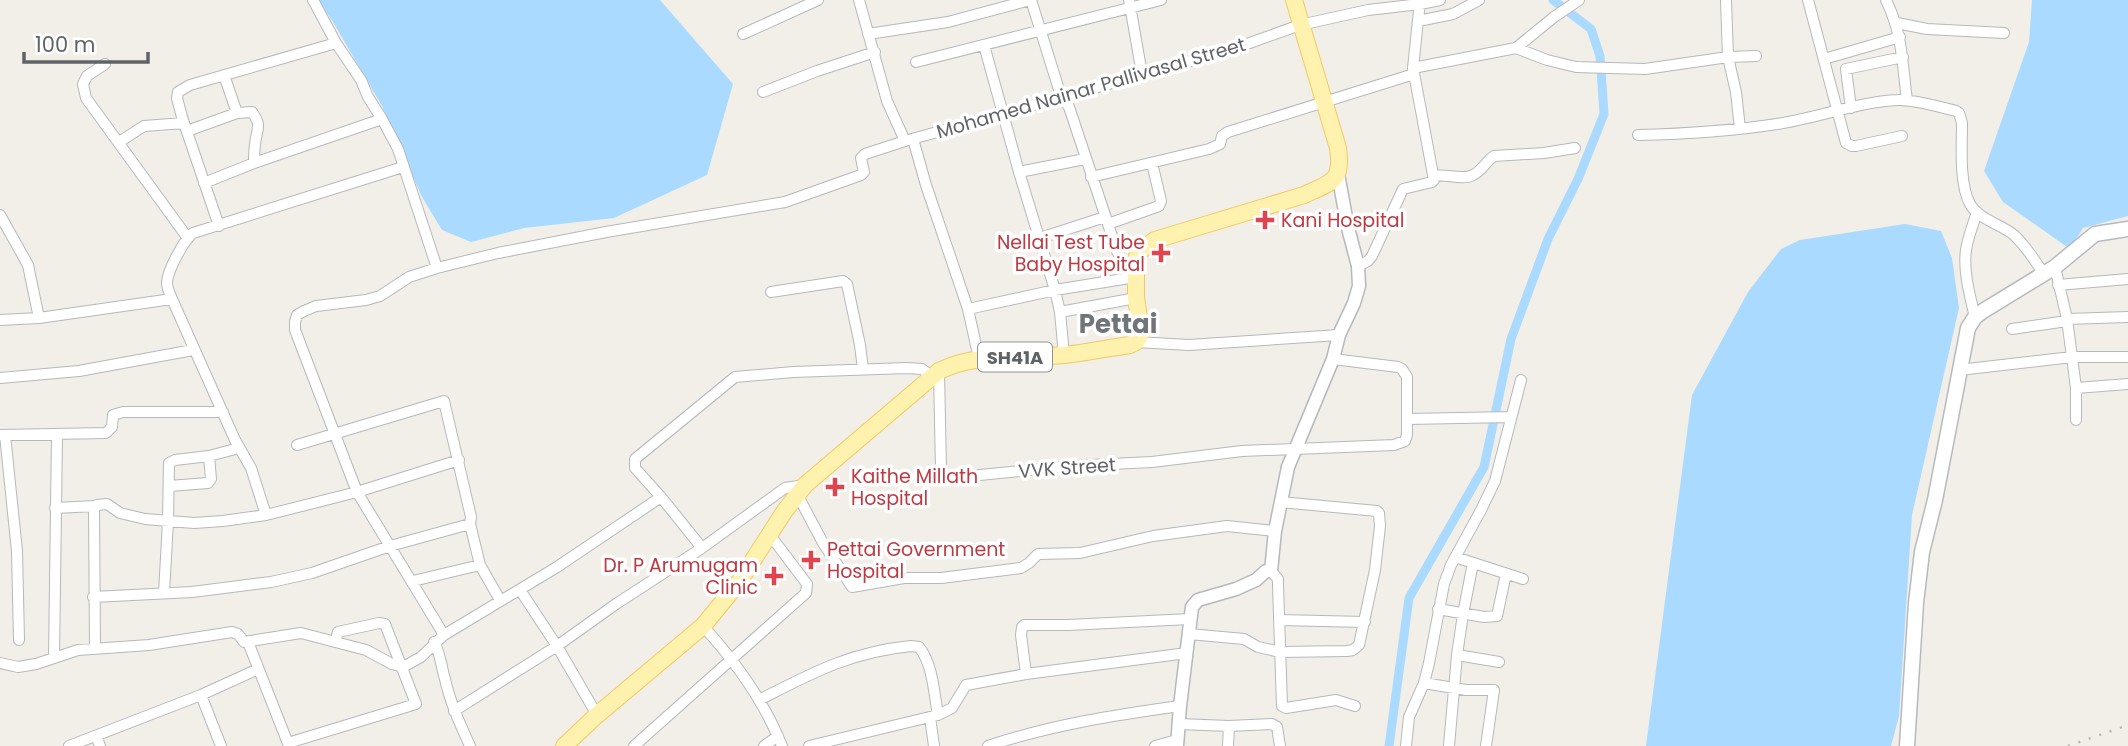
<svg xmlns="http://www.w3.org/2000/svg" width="2128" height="746" viewBox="0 0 2128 746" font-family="Poppins,sans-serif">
  <rect width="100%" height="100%" fill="#f1efe8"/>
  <path fill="#aadaff" d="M318,0H660L733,84L707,175L614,218L524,228L471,242L442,230L422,197L382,106L333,22Z
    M2032,0H2128V216L2083,228L2070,249L2003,202L1984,171L2029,42Z
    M1905,224L1941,231L1952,258L1959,308L1912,515L1899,716L1891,746H1646L1692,395L1748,292L1781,249L1800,240Z"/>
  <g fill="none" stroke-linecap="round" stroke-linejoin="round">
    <path stroke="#aadaff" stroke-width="9" d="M1389,746L1409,598L1484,467L1511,339L1548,239L1578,179L1604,114L1600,56L1591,29L1553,0"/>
    <defs>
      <path id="minor" d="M859,0L887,101L905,141
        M1031,0L1061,96L1069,107L1117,251L1122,260L1135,270
        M1129,0L1142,74
        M1726,0L1728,57L1736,92L1740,129
        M1808,0L1846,143L1852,146H1856L1902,136
        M1886,0C1903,35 1902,63 1907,100
        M1418,21L1453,14L1479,0
        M1897,23L1927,29L2004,33
        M743,34L818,0
        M868,34L948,22L1030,0
        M984,45L1019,172L1055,290L1060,312L1064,355
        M1516,48L1547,60L1576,67L1645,69L1728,57L1756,56
        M1824,59L1900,37
        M916,62L1161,0
        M105,64L87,76L83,84L86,98L187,237
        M1413,68L1516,48L1554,17L1579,0
        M224,75L237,113L252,112C263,127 256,129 255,145C254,151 254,157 254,163
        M763,92L817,71L875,52
        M1851,108L1846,69L1903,57
        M382,119L398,149L437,268
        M187,131L237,113
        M1638,135C1684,134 1731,131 1777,124C1818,118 1857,102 1898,100C1912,99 1941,107 1956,111L1959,113L1962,123C1962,145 1959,184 1970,204C1979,220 2001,224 2014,235C2026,246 2035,261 2044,274
        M913,139L926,185L968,309L979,359
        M119,142L144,126L184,123
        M1019,172L1085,159
        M1433,176C1446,173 1462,181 1473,175C1482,171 1486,161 1494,156L1544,153L1575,148
        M1091,177L1209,149L1220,144L1222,136L1228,132L1414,74
        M204,183L254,163L382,119L368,97L361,80L336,43L313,0
        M0,215L28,265L39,318
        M1108,224L1159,206L1161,201L1152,163
        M219,226L182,117L177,98L178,92L190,85L336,43
        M1040,238L1105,217
        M1358,266L1368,261L1372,256L1403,189L1432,182L1434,180L1413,68L1420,1
        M2055,267L2067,319L2076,388V420
        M2058,285L2128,279
        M771,292L843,281L847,284L860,345L863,369
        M968,309L1055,290L1136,277
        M1060,312L1136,298
        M1975,317C1970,296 1963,272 1966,250C1968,237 1973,225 1977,212
        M2067,319L2128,317
        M0,320L39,318L172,299
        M2012,329L2067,321
        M1136,342L1189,345L1339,335
        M1959,370L2072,357H2128
        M939,371L941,471L946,477L949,478L1070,466L1152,462L1242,451L1394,445L1405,441L1407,435V377L1402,369L1398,367L1333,359
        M0,378L79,371L193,350
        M2076,388L2128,384
        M1407,419L1511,417
        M0,435L106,433L112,427L113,415L123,412H223
        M5,435L17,551L19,640
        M169,486L208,483L211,479L209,456
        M797,494L823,543L852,587L904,578H941L1021,568L1029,563L1038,554L1080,553L1153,536L1227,526L1275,531
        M661,497L635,468V459L735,377L793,372L907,368L922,369L933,377
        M55,508L95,506
        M266,515L251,468L235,440L172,299C170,294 167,288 167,283C167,271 184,240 193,233L403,167
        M470,524L480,565L500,600
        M1455,557L1523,579
        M1271,571L1278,579V585L1282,706L1286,708L1336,700L1355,706
        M413,581L480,565
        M520,590L557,646L597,715
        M164,593L168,521L169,463L175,460L209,456L239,448
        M93,597L192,592L271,582L312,573L390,546L470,524L471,517L444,401L297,445
        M1438,609L1484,617L1497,616L1506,574
        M1279,620L1365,622
        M703,626C736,662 764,701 782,746
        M1189,634L1244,639L1258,647L1280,652L1347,651L1353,650L1359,645L1375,570L1380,526L1379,513L1377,511L1280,502
        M444,635L557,567L661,497L702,548
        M248,642L289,746
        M434,642C441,655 441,666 445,679C450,702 460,724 470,746
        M95,648L94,509L97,505L107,504L120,513L145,519L194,523L223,521L266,515L357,492L459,460
        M1457,655L1499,662
        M54,658L57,435
        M0,663L18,667L36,664L78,650L149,645L232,632L238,634L244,642L301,633L366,650L392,664L403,667L421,657L444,635L357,492L295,330V322L297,315L304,311L316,306L366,300L380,296L409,277L437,268L498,253L606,232L785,202L861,175L864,172L861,158L865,154L905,141L1230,50L1300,25L1368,10L1420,4L1440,0
        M1026,674L1021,635L1022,627L1024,625H1068L1190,619
        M1424,683L1466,690H1494L1486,746
        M201,695L221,746
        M759,700C812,673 850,652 911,646L919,647C933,664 934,694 938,715
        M454,711L557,646L616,604L702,548L785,488L805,485
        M930,717L934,746
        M1179,724L1229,726L1272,724L1277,727L1280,746
        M96,736L100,746
        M288,743L416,704L385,624L379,623L338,632L335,642
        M69,746L201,695L258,669
        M634,746L806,593L807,584L770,535
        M764,746L778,736
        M809,746L938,715L952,708L966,685L1026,674L1187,653
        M988,746C1051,725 1114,715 1180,706
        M1155,746L1177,740
        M1228,746L1229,726
        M1406,746L1409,717L1424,683L1429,663L1444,584L1451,565L1481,510L1495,481L1521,380
        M1449,746L1457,655L1463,614L1473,563"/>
      <path id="tertiary" d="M1177,746L1180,706L1192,607L1198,600L1236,589L1256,580L1266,571H1271L1275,531L1288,467L1333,359L1339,335L1354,303L1359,286L1358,266L1348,228L1338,174"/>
      <path id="secondary" d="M1907,746L1916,603L1922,552L1935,500L1968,328L1975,317L1983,311L2055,267L2095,234L2128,229"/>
      <path id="primary" d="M564,746L597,715L703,626L739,582L784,512L805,485L939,371C977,352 1022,359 1064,355C1086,353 1108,348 1130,345L1136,342L1140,336V324L1136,298V260C1138,250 1147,246 1155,240L1304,195C1332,182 1343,182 1338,148L1294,0"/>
    </defs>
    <use href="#minor" stroke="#b5b8bc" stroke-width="12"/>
    <use href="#tertiary" stroke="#b5b8bc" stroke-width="15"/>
    <use href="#secondary" stroke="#b6babf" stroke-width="17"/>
    <use href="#primary" stroke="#f2c960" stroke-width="18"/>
    <use href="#minor" stroke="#fff" stroke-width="10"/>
    <use href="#tertiary" stroke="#fff" stroke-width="12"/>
    <use href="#secondary" stroke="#fff" stroke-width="14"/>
    <use href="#primary" stroke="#fff2af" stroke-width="16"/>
    <path stroke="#b6b7b8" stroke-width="2.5" stroke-dasharray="2 9" stroke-linecap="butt" d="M2068,746L2128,725"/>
  </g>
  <g fill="#e0444e" stroke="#fff" stroke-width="2.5">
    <path d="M1261.5 209.5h7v7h7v7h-7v7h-7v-7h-7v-7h7z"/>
    <path d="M1157.5 242.5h7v7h7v7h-7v7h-7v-7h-7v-7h7z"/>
    <path d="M831.5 476.5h7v7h7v7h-7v7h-7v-7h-7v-7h7z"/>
    <path d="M807.5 549.5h7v7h7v7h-7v7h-7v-7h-7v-7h7z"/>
    <path d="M770.5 565.5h7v7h7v7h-7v7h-7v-7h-7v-7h7z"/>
  </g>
  <g text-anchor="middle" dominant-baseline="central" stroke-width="7" stroke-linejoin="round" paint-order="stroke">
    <rect fill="#fff" stroke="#8f9295" stroke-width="2" x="978" y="342.5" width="74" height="29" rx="5"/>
    <g font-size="18" font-weight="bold" fill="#5f6368">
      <text x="1015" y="357">SH41A</text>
    </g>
    <g font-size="19" fill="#5f6368" stroke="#fff">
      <text transform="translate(1091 88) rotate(-16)">Mohamed Nainar Pallivasal Street</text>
      <text transform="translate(1067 468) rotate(-4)">VVK Street</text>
    </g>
    <g font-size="19" fill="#be3a42" stroke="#fff" text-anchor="start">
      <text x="1281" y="220">Kani Hospital</text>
      <text x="1145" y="242" text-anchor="end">Nellai Test Tube<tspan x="1145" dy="22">Baby Hospital</tspan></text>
      <text x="851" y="476">Kaithe Millath<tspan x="851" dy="22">Hospital</tspan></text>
      <text x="827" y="549">Pettai Government<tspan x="827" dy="22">Hospital</tspan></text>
      <text x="758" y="565" text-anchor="end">Dr. P Arumugam<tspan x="758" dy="22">Clinic</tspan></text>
    </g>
    <g font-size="26" font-weight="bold" fill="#70757a" stroke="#fff">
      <text x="1118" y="324">Pettai</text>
    </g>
  </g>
  <path d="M24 52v10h124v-10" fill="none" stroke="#5f6368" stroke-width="3.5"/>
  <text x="35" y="52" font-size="21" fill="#5f6368" stroke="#ffffff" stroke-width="5" paint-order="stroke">100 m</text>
</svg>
